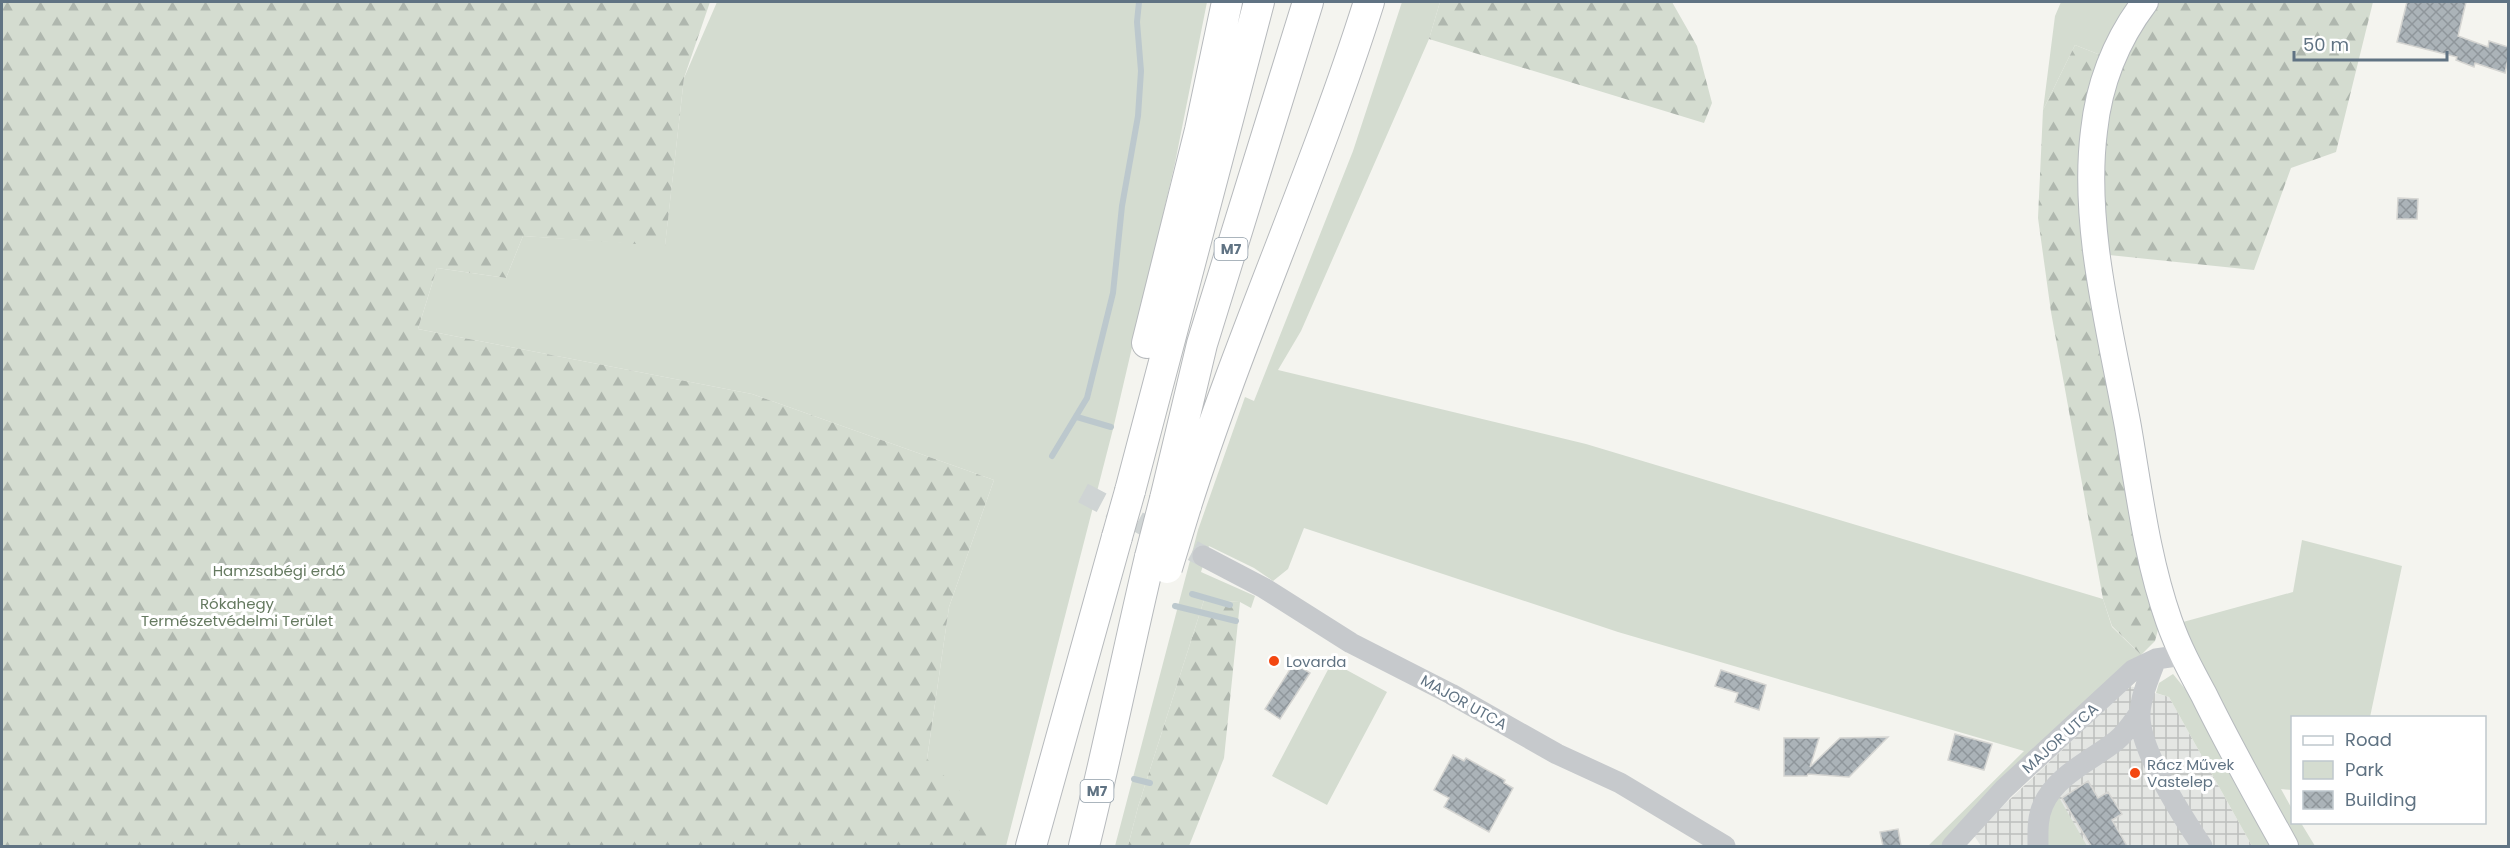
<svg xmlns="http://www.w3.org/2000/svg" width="2510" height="848" viewBox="0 0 2510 848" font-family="Poppins,sans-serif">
  <defs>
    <pattern id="industrial-grid" width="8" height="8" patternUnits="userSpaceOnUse" patternTransform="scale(1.5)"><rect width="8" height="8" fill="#e4e6e3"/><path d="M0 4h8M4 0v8" fill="none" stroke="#bcbfbd"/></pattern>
    <pattern id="forest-firs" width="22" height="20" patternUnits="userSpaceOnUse" patternTransform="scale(1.5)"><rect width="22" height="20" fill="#d4dcd0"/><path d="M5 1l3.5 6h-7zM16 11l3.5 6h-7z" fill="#afb7ae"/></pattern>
    <pattern id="building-cross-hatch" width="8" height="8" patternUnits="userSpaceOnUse" patternTransform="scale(1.5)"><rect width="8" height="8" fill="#abb3b8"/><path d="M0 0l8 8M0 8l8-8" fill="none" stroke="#8f969b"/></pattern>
  </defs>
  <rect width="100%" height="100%" fill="#f4f4ef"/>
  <path fill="url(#industrial-grid)" d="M2130,686L2169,697L2252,846H1981L1973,834Z"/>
  <path fill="#d4dcd0" d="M2,2L103,200L927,759L949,607L994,480L752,394L418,329L437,268L506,278L523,236L665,245L684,78L717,2H1207L1175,163L1113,429L1006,846H2Z
    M1402,2H1440L1429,39L1301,331L1278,370L1586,444L2103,599L2112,627L2141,655L1943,846H1928L2024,751L1618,632L1304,528L1288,569L1273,581L1254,568L1209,546L1201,572L1255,596L1251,608L1240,602L1204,600L1138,807L1128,846H1115L1198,530L1245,397L1254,401L1353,151Z
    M2061,2H2135L2103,56L2075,45L2043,110L2055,16Z
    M2302,540L2402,566L2370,717L2292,718V790L2281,789L2292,809V822L2301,823L2315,846H2295L2192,648L2183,622L2293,592Z
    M1332,662L1387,692L1327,805L1272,776Z
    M2173,674L2186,690L2272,846H2252L2169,697L2156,693L2159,683Z
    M2057,794L2087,846H2045L2047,813Z"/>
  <path fill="url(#forest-firs)" d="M2,2H710L684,78L665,246L523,236L506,278L437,268L418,329L752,394L994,480L949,607L927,759L971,802L995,846H2Z
    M1440,2H1672L1697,46L1712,103L1704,123L1429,39Z
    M2160,2H2373L2336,152L2291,168L2254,270L2109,255C2101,199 2100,127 2120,73C2129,47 2145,24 2160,2Z
    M2075,45L2103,56L2087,115L2159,626L2155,641L2141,655L2112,626L2103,599L2051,312L2038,218L2043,110Z
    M1204,600L1240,602L1224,758L1189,846H1128L1138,807Z"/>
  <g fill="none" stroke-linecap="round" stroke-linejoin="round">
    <path stroke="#bcc8cd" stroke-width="6" d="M1077,417L1111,427
      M1052,456L1087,398L1113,293L1122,206L1138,116L1141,71L1137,22L1139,2
      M1192,594L1230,605
      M1175,606L1236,621
      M1134,779L1150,783"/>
  </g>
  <path fill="url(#building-cross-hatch)" stroke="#d5d5d2" stroke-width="1.5" d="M2407,2H2466L2458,36L2488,47L2489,41L2508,47V59L2505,73L2475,63L2474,67L2456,60L2457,57L2397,42Z
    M2398,198L2418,199L2417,219H2397Z
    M1294,663L1310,673L1280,719L1265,709Z
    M1721,670L1766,685L1759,710L1735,702L1738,693L1715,686Z
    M1955,734L1992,744L1984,770L1948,760Z
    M1888,737L1849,777L1808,774L1807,776H1784V738H1819L1810,767L1840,738Z
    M1453,755L1464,761L1466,758L1505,780L1504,783L1513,788L1489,832L1444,807L1449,798L1434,790Z
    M2088,781L2098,798L2108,792L2122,814L2112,820L2127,846H2091L2062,798Z
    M1898,829L1901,846H1883L1880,832Z"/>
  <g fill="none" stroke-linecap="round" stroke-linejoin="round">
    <path stroke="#cfd4d4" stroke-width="21" stroke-dasharray="21 10" stroke-linecap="butt" d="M1083,493L1203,556"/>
    <defs>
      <path id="major" d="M2145,2C2117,39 2099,84 2094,131C2082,226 2111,333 2128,427C2139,491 2147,559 2169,621C2178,647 2191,671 2204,695C2229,746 2257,796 2285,846"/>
      <path id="highway" d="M1147,343L1200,130L1227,2
        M1130,491L1259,2
        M1165,499L1202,344L1308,2
        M1186,506C1240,336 1315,173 1369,2
        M1031,846L1117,537
        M1084,846C1108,750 1127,654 1150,557"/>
    </defs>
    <use href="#major" stroke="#b6babe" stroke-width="28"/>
    <use href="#highway" stroke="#b7babd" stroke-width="32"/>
    <path stroke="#c6c9cc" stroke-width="21" d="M1203,556L1264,588L1351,643L1451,694L1557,754L1620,783L1725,846
      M2156,659C2150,676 2141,694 2140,713C2138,748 2182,816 2202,846
      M1952,846L2004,789L2133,670L2156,659L2183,655
      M2038,846C2038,833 2037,818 2043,805C2056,775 2092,760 2116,741C2126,733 2133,722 2140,712"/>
    <use href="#major" stroke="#fff" stroke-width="26"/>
    <use href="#highway" stroke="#fff" stroke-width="30"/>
    <defs>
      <path id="highway-bridge" d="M1117,537L1130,491
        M1150,557L1165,499
        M1167,568L1186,506"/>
    </defs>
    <use href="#highway-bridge" stroke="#b7babd" stroke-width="32" stroke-linecap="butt"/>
    <use href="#highway-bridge" stroke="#fff" stroke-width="30"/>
  </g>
  <g fill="#f34711" stroke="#fff" stroke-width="2">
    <circle cx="1274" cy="661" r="6"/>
    <circle cx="2135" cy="773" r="6"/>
  </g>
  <g text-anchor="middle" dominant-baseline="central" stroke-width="6" stroke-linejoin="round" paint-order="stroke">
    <g fill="#fff" stroke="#909da8" stroke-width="1.5">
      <rect x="1214.5" y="238" width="33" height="22" rx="4.5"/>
      <rect x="1080.5" y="780" width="33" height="22" rx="4.5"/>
    </g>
    <g font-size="14" font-weight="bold" fill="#607383">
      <text x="1231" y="249">M7</text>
      <text x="1097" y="791">M7</text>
    </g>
    <g font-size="15" fill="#657a60" stroke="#fff">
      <text x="279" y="570">Hamzsabégi erdő</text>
      <text x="237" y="603">Rókahegy<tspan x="237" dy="17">Természetvédelmi Terület</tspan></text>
    </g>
    <g font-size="15" fill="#607383" stroke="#fff" text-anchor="start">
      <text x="1286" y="661">Lovarda</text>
      <text x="2147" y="764">Rácz Művek<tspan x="2147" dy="17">Vastelep</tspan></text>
    </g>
    <g font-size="15" fill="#607383" stroke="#fff">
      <text transform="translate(1464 702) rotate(29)">MAJOR UTCA</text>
      <text transform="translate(2060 738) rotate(-42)">MAJOR UTCA</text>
    </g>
  </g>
  <rect width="2510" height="848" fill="none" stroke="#607383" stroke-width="6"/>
  <rect x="2291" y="716" width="195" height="108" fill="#ffffff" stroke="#bfc7cd" stroke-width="1.5"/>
  <rect x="2303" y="736" width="30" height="9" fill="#ffffff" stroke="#bfc7cd" stroke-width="1.5"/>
  <text x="2345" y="746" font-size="18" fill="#607383">Road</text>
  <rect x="2303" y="761" width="30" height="18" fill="#d4dcd0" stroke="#bfc7cd" stroke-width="1.5"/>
  <text x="2345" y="776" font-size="18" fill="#607383">Park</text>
  <rect x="2303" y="791" width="30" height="18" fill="url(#building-cross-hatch)" stroke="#bfc7cd" stroke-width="1.5"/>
  <text x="2345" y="806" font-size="18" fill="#607383">Building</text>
  <path d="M2294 51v9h153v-9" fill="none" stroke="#607383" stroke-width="3"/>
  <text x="2303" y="51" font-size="18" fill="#607383" stroke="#ffffff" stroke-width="4.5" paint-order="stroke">50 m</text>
</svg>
